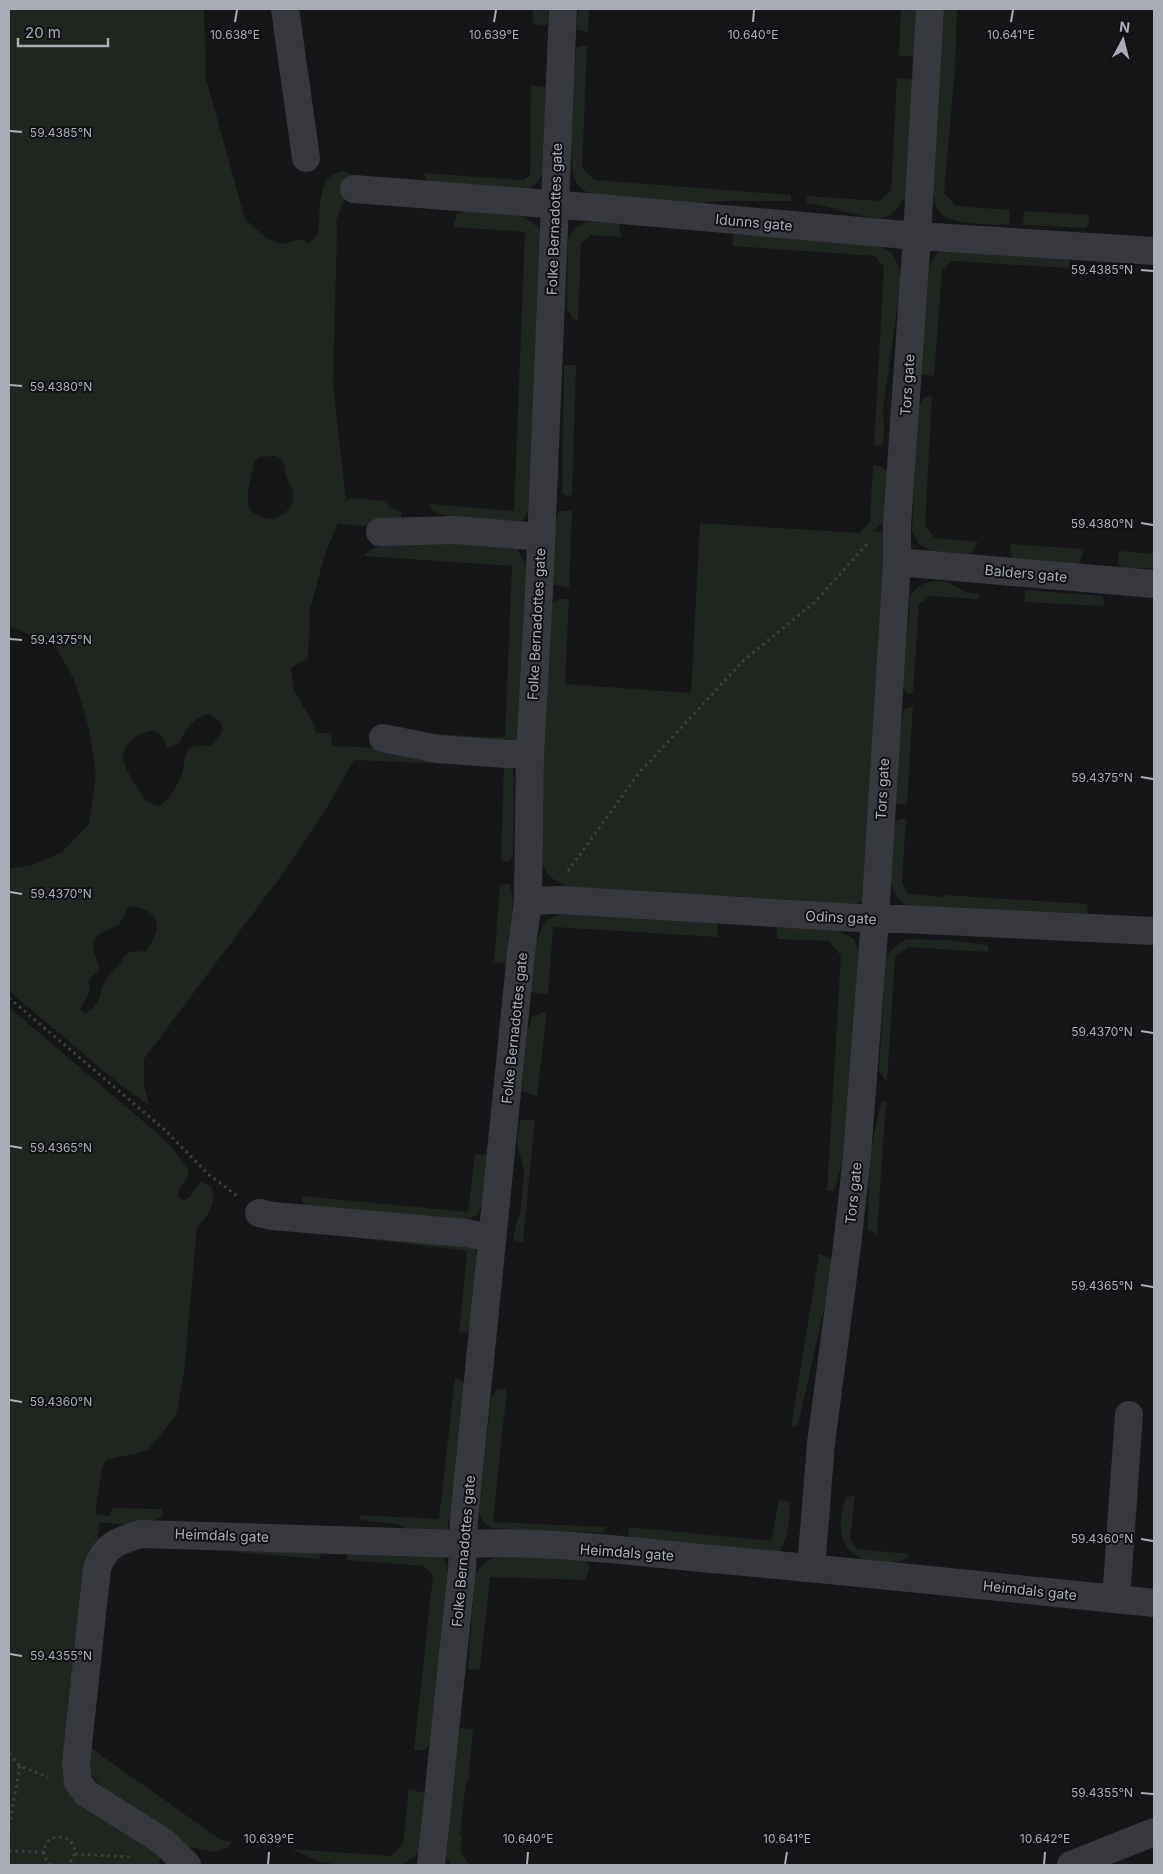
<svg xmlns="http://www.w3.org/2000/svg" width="1163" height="1874" viewBox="0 0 1163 1874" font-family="Inter,sans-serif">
  <rect width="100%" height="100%" fill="#161618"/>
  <path fill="#1e261f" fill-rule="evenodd" d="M9,9H204L206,79L245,219L266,238L281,244L304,239L308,244L318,235L320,202L325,181L332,175L343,171L349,173L352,184L350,198L344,200L336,221L337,230L333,383L346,501L351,498L387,501L389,507L401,512V523L357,526L338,523L325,554L310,609L308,658L291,668L294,691L314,724L316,733H331L332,746L379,748L512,766L514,778L513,855L510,861H501L504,766L354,760L328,806L284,872L144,1059V1084L149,1105L123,1087L9,991V869L33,865L62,852L89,824L96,775L89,728L74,679L55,646L9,626ZM276,456C286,461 284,466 286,476C288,482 293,488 293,494C295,507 280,520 268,519C261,518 255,514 250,510L247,496L254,463L259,457ZM210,714L221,723L223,728L220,736L211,745C205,747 200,745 195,746C183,749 185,765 182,774C177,786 170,799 159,806C147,804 142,796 136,786C131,777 124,768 123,757C122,745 145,726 157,732C163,734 165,743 167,748L179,744C184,731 195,715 210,714ZM129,906C144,907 161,914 156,933C154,939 149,945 146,951C141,952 135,951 131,952C124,954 124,958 120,963C116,969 110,972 107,978C96,994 105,1001 85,1014L80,1009L90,991L88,981L100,969C90,942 89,935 118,926Z
    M533,9H548V23L545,26L533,24Z
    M578,9H589L588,32L577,30Z
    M901,9H918L915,56H899Z
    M944,9H957L955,70L944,193L956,206L1010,210L1009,225C993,224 955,225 943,215C936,209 935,202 933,194Z
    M580,46H587L582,168L595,180L791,195V201H716L700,203L598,196C589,193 581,191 576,182C566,163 575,74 576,48Z
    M897,78L914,80L908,191C903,201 897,213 885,217C867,222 827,204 807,203V196L879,201L891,191Z
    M531,85L546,87L543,171C540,181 536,185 527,189L427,181L423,173L524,180L530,175Z
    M471,210C499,212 521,208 541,231L528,512L521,522L453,518L432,511L430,504L514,511L525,232L453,227L457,213Z
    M1024,211L1089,215V224L1085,228L1023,225Z
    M586,222L619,223L621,237L591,235L581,243L578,321L573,319L567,309L568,240C572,231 577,226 586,222Z
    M752,233L869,241L891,252L899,268L901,283L883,408L884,432L883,445L874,446L884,267L875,256L733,246V234Z
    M943,248L1069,259V268L952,261L942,271L934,376L919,374L928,268L935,256Z
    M564,365H576L572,495L566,496L562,492Z
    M932,396L925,526L935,538L978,542L974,550L969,554L931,551L918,543L912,530L918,406L925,397Z
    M873,465L882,467L889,473L887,518L873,532H886L863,901L860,903L854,904L746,897L578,890C539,878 540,866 539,828L550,604L561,599H569L565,684L691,693L700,523L859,533L870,522Z
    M559,511H572L569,588L553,584V529Z
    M414,539L517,548L525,563L526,588L518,741L513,745L416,733L505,738L512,566L363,556C379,542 393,542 414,539Z
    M1010,544L1084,549L1080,562L1077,565L1012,559Z
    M1119,551L1154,554V569L1122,567L1118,564Z
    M935,581L948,582L965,592L979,594V599L931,596L919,604L913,693H906L903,687L910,597C916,586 923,583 935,581Z
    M1025,590L1103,596L1104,606L1025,602Z
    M913,706L907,804H895L901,722L904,709Z
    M906,818L902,883L908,894L944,897V895L1088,904L1087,916L909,906C906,904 902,902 899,900C884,885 891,845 892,826L897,820Z
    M510,884L513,900L506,963L494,962L500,885Z
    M572,914L717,922L718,937L553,927L548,995L531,992C533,972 532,927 553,917C558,914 567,915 572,914Z
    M777,926L832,928L854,939L858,950L853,1065L842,1163L834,1191H827L841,956L829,941L777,939Z
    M906,939L947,940L988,945L989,952L908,947L895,957L887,1082L879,1071L886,958L891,950Z
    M9,1007L165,1140L188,1168V1176L178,1191V1197L184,1200L189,1198L201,1182L211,1187C218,1204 208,1215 197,1227L184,1373L176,1416L147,1451L106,1460L102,1468L95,1514L110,1516L112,1508L161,1509L164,1515C145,1527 121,1525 100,1522L67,1770L160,1852L159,1865H9Z
    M546,1011V1020L537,1096L522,1091L527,1032L532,1017Z
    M882,1101H886L877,1234L868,1230C868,1187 869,1143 882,1101Z
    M520,1120H535L523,1242L513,1240L516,1225L521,1209L524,1172L517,1142Z
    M475,1154L487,1155L482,1203L478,1214L463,1223L303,1205L302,1196L468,1212Z
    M360,1232L464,1244L476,1250L473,1300L469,1331L459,1333L467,1251L359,1238Z
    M819,1254L829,1257L834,1264L798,1425L791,1428Z
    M455,1377L465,1384L451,1510L447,1529H407L398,1524L361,1520L359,1515L439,1519Z
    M507,1388L493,1522L607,1527L603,1533L491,1528L482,1521L479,1511L491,1398L496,1390Z
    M855,1496L850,1539L857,1549L909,1554L907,1558C878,1569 839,1561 841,1523C842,1513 842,1506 847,1497Z
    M779,1499L790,1502C789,1520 790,1538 778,1553L628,1538L629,1527L771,1541Z
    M235,1544L320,1548V1559L234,1552Z
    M348,1551L442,1556L447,1565V1577L431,1742L425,1750H414L433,1575L423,1566L347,1560Z
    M507,1556L586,1559L589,1568L586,1580L490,1577L480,1670L468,1669L475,1575C485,1560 489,1558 507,1556Z
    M461,1728L473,1729L468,1781L466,1782L460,1835L462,1836L460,1852L469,1864L477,1865H451L445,1854L458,1732Z
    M88,1746L221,1840L232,1842L227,1848L215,1852L184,1846L113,1801L86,1768Z
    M409,1789L425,1793L419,1851L414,1858L400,1865H339L318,1861L291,1849L391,1856L403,1844Z"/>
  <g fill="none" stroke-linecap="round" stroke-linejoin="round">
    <path stroke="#3d3f44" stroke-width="3" stroke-dasharray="2.5 4" stroke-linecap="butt" d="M568,871L639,773L744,660L815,602L868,543
      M9,998L165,1130L208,1174L237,1196
      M9,1754L20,1766L48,1777
      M9,1826L20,1766
      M9,1851L44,1852
      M75,1854L131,1857
      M51,1865C43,1859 42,1850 48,1841C67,1827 85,1851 67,1865"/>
    <path stroke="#37383d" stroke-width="28" d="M285,9L306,158
      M354,189L588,207L917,236L1154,251
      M380,532L455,530L541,537
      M897,562L1154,584
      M383,738L438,749L506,754H530
      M528,901L560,900L875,919H903L1154,931
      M259,1213L273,1216L465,1233L492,1238
      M811,1568L821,1443L847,1246L857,1156L875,919L897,562V525L917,236L930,9
      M1116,1599L1129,1415
      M187,1865L164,1842L86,1793L78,1782L76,1763L97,1568C106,1544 118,1541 141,1534L463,1544C544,1540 630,1551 711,1559C859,1572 1007,1588 1154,1603
      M431,1865L462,1569L464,1519L521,953L528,901L530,754L539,591L563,9
      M1071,1865L1154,1832"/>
  </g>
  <path fill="none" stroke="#a8adb8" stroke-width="2" d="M235,22L237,10M494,22L496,10M753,22L754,10M1011,22L1013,10M10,131L22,132M1141,270L1153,271M10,385L22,386M1141,523L1153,525M10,639L22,640M1141,777L1153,779M10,892L22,894M1141,1031L1153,1033M10,1146L22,1148M1141,1285L1153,1287M10,1400L22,1402M1141,1539L1153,1541M10,1654L22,1656M1141,1793L1153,1794M268,1864L269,1852M527,1864L528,1852M785,1864L787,1852M1044,1864L1045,1852"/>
  <g text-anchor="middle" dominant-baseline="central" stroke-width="4" stroke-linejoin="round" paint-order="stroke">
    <g font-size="14" fill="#a8adb8" stroke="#111113">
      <text transform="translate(554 219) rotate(-88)">Folke Bernadottes gate</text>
      <text transform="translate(754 222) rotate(5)">Idunns gate</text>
      <text transform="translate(907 385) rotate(-86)">Tors gate</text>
      <text transform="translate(1026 573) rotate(5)">Balders gate</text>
      <text transform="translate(536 624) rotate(-87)">Folke Bernadottes gate</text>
      <text transform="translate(882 789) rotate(-87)">Tors gate</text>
      <text transform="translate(841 917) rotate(3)">Odins gate</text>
      <text transform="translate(514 1028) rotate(-84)">Folke Bernadottes gate</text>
      <text transform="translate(853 1193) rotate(-84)">Tors gate</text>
      <text transform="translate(222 1535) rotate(2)">Heimdals gate</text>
      <text transform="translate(463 1551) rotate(-85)">Folke Bernadottes gate</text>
      <text transform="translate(627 1552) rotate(4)">Heimdals gate</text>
      <text transform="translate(1030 1590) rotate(6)">Heimdals gate</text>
    </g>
  </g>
  <g font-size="12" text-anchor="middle" fill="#a8adb8" stroke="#111113" stroke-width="4" stroke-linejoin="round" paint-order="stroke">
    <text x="235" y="39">10.638°E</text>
    <text x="494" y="39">10.639°E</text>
    <text x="753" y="39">10.640°E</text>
    <text x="1011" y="39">10.641°E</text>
    <text x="61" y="137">59.4385°N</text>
    <text x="1102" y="274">59.4385°N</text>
    <text x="61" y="391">59.4380°N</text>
    <text x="1102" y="528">59.4380°N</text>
    <text x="61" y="644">59.4375°N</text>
    <text x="1102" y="782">59.4375°N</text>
    <text x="61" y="898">59.4370°N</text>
    <text x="1102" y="1036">59.4370°N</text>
    <text x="61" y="1152">59.4365°N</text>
    <text x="1102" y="1290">59.4365°N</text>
    <text x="61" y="1406">59.4360°N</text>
    <text x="1102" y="1543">59.4360°N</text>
    <text x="61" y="1660">59.4355°N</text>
    <text x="1102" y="1797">59.4355°N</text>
    <text x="269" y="1843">10.639°E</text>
    <text x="528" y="1843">10.640°E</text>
    <text x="787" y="1843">10.641°E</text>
    <text x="1045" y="1843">10.642°E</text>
  </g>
  <rect width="1163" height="1874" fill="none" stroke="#a8adb8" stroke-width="20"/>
  <g transform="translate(1123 40) rotate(7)" stroke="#111113" stroke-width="4" paint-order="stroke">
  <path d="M0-4L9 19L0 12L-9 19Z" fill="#a8adb8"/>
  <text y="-8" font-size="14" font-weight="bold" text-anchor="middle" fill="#a8adb8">N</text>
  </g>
  <path d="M18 38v8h90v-8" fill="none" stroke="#a8adb8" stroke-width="2.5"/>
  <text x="25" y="38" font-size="15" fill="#a8adb8" stroke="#111113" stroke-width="4" paint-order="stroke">20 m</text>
</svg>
